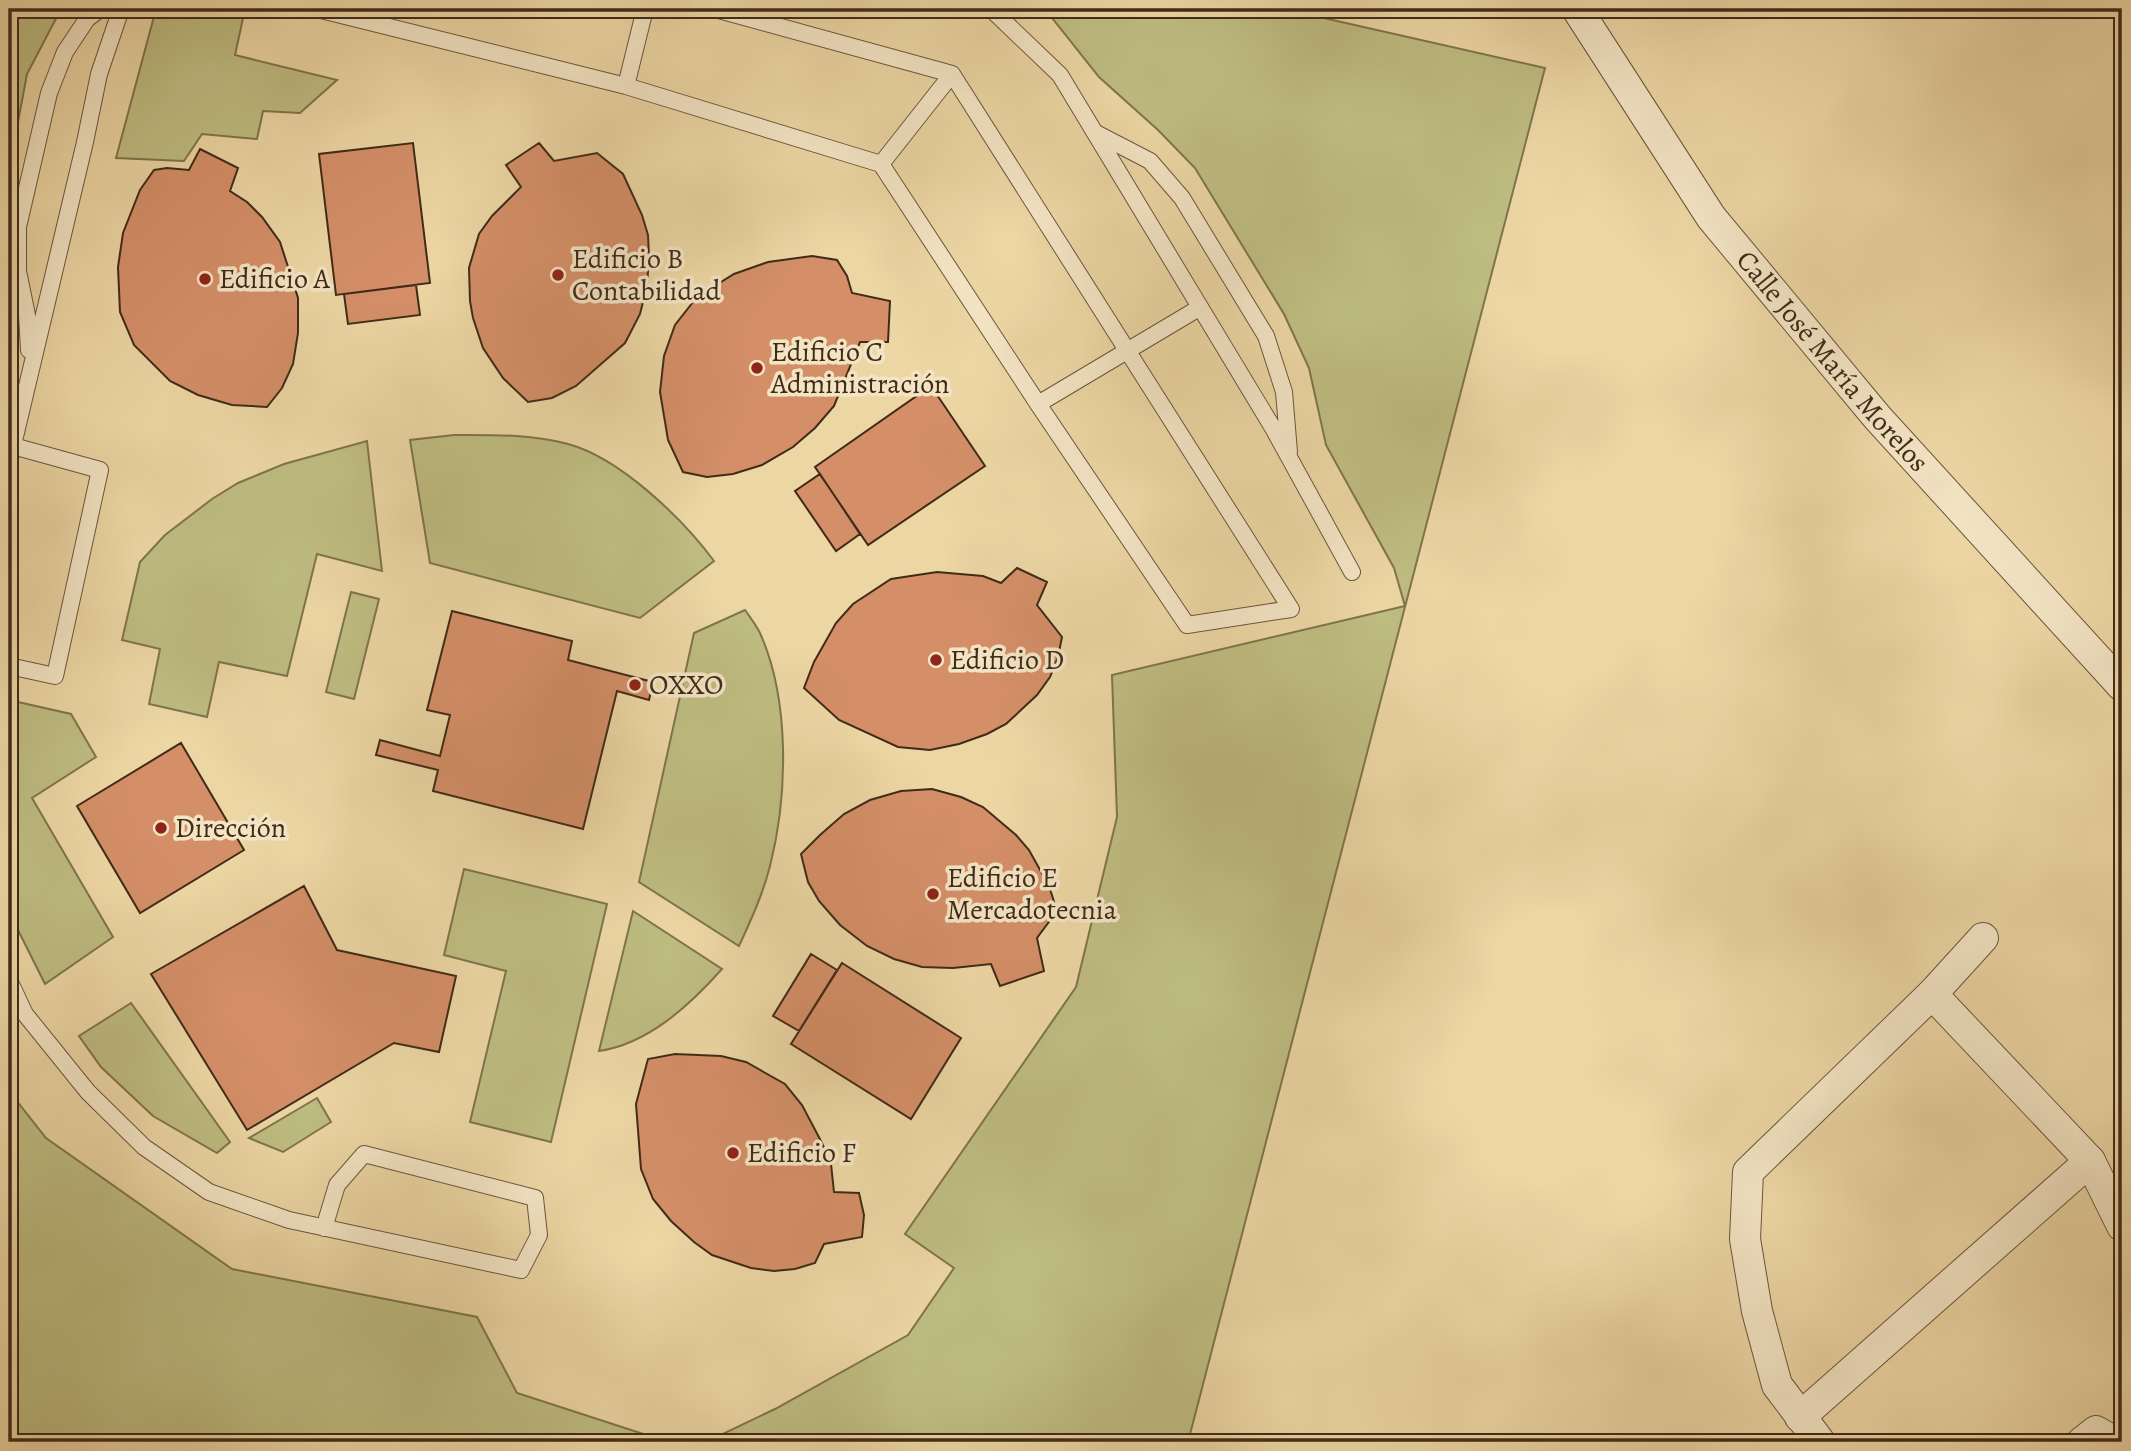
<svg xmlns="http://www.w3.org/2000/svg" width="2131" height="1451" viewBox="0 0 2131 1451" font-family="Alegreya,serif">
  <rect width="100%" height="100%" fill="#ecd6a4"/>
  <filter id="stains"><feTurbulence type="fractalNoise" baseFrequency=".00286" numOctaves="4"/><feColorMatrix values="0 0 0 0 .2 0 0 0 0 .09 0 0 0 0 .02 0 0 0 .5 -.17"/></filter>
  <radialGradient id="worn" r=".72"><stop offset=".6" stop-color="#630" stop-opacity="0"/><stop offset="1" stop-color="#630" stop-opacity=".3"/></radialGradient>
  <path fill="#bebc81" stroke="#7f744c" stroke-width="2" d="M9,9H61L27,74L9,170Z
    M156,9H245L235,55L337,80L300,113L263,111L257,139L202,134L184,161L116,158Z
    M1045,9H1284L1545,68L1188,1442H706L775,1409L908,1335L954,1268L905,1234L1076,987L1117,817L1112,675L1405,606L1394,568L1326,445L1309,368L1284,314L1195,168L1158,130L1099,77Z
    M454,435C492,435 531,434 568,444C620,458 682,518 714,561L640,618L430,563L410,440Z
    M367,441L382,571L317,554L287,676L219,662L207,717L149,704L160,649L122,640L140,562L165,535L212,499L238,483L284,464Z
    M351,592L379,599L354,699L326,692Z
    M745,610C750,617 756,625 760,633C790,700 788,795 770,866C763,894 751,920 739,946L639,882L694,633Z
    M9,700L71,714L96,757L32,798L113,937L45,984L9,912Z
    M464,869L607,904L551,1142L470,1122L506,971L444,955Z
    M633,911L722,969C690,1005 648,1044 599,1051Z
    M131,1003L230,1142L217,1153L153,1116L101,1067L79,1036Z
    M9,1091L46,1138L232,1269L477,1317L517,1393L668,1442H9Z
    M317,1098L331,1122L283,1152L249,1138Z"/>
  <path fill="#d48f68" stroke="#402b18" stroke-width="2" d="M413,143L430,283L336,295L319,154Z
    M539,143L554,161L597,153L623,174L642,215L648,235L649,256L647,286L640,314L625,343L576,386L552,398L528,402L503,378L483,348L473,318L470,301L469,268L479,234L492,216L521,187L506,165Z
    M200,149L238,168L230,191L247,202L262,217L280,242L298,298V333L293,364L282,388L267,407L232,405L198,395L170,381L134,345L120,312L118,267L123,233L140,190L154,170L167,168L189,170Z
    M812,256L837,260L847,276L852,293L890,301L888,342H860L834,406L815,428L793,447L762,465L733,474L707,477L683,472L668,440L660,392L664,356L675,325L697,297L734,274L768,262Z
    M416,285L420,315L348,324L344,294Z
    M931,386L985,466L868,545L815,467Z
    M820,474L860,534L836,551L795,491Z
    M1017,568L1047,582L1037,605L1062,637L1058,657L1050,677L1037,695L1006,724L987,734L959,744L930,750L898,747L839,720L804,688L814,662L836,623L853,604L891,579L937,572L983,576L1001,583Z
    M452,611L572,641L568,660L653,682L649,700L617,691L583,829L433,791L438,770L376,755L380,740L440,756L450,715L427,710Z
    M181,743L244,850L140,913L77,806Z
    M932,789L961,797L983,807L1016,835L1029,850L1049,886L1057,911L1037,938L1044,971L1000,986L991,964L953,968L922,967L894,959L867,946L840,925L819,901L808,882L801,854L820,835L844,814L870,800L901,791Z
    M304,886L337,950L456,976L439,1052L394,1043L247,1130L151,974Z
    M811,954L837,970L799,1031L773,1016Z
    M842,963L961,1038L911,1119L791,1044Z
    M675,1054L721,1056L746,1062L785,1084L802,1105L822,1143L831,1164L834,1192L859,1193L864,1215L862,1237L824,1244L815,1263L795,1269L774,1271L751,1268L712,1255L694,1242L671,1221L653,1199L641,1169L636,1104L648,1059Z"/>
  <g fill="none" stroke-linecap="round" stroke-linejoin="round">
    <defs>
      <path id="service" d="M317,9L626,86L881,164L1038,404L1187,625L1291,609L952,74L715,9
        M991,9L1060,75L1273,428L1352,572
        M626,86L645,9
        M1094,132L1150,161L1182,198L1266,336L1284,392L1289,452
        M881,164L952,74
        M29,350L27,315L18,271V227L49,93L65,52L87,19L100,9
        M1038,404L1199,308
        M9,462L85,142L99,74L121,9
        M9,666L55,676L100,470L13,446
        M9,980L25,1014L88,1092L144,1147L209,1192L289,1220L521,1270L539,1235L535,1198L364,1154L337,1185L324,1228"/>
      <g id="minor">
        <path id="s1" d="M1577,9L1711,217L1877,417L2122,686"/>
        <path d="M1932,994L2090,1161L2122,1226"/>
        <path d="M1800,1417L2090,1161"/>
        <path d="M1820,1442L1777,1385L1757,1311L1745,1239L1748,1172L1932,994L1983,938"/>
        <path d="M2082,1442L2096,1431L2115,1442"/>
      </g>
    </defs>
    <use href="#service" stroke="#6b563b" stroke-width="18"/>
    <use href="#minor" stroke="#6b563b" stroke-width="32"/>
    <use href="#service" stroke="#f3e4c4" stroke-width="16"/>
    <use href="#minor" stroke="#f3e4c4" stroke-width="30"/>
  </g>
  <g fill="#8f2418" stroke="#f3e4c4" stroke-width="2.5">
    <circle cx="558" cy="275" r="7"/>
    <circle cx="205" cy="279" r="7"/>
    <circle cx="757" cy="368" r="7"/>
    <circle cx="936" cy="660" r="7"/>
    <circle cx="635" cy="685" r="7"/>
    <circle cx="161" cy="828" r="7"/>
    <circle cx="933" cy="894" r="7"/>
    <circle cx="733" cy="1153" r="7"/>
  </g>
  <g text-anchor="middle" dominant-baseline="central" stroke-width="7" stroke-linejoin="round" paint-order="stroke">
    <g font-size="28" fill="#402b18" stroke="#f3e4c4" text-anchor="start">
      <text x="572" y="259">Edificio B<tspan x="572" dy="32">Contabilidad</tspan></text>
      <text x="219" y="279">Edificio A</text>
      <text x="771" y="352">Edificio C<tspan x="771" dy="32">Administración</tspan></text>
      <text x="950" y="660">Edificio D</text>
      <text x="649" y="685">OXXO</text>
      <text x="175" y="828">Dirección</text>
      <text x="947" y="878">Edificio E<tspan x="947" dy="32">Mercadotecnia</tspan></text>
      <text x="747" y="1153">Edificio F</text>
    </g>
    <g font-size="28" fill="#402b18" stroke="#f3e4c4">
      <text stroke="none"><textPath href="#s1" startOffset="436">Calle José María Morelos</textPath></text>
    </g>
  </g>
  <rect width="2131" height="1451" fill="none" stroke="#ecd6a4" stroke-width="35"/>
  <rect x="10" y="10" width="2110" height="1430" fill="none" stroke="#402b18" stroke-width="3.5"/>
  <rect x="18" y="18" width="2096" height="1416" fill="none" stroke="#402b18" stroke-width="2"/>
  <rect width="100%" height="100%" filter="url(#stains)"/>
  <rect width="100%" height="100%" fill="url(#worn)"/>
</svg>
